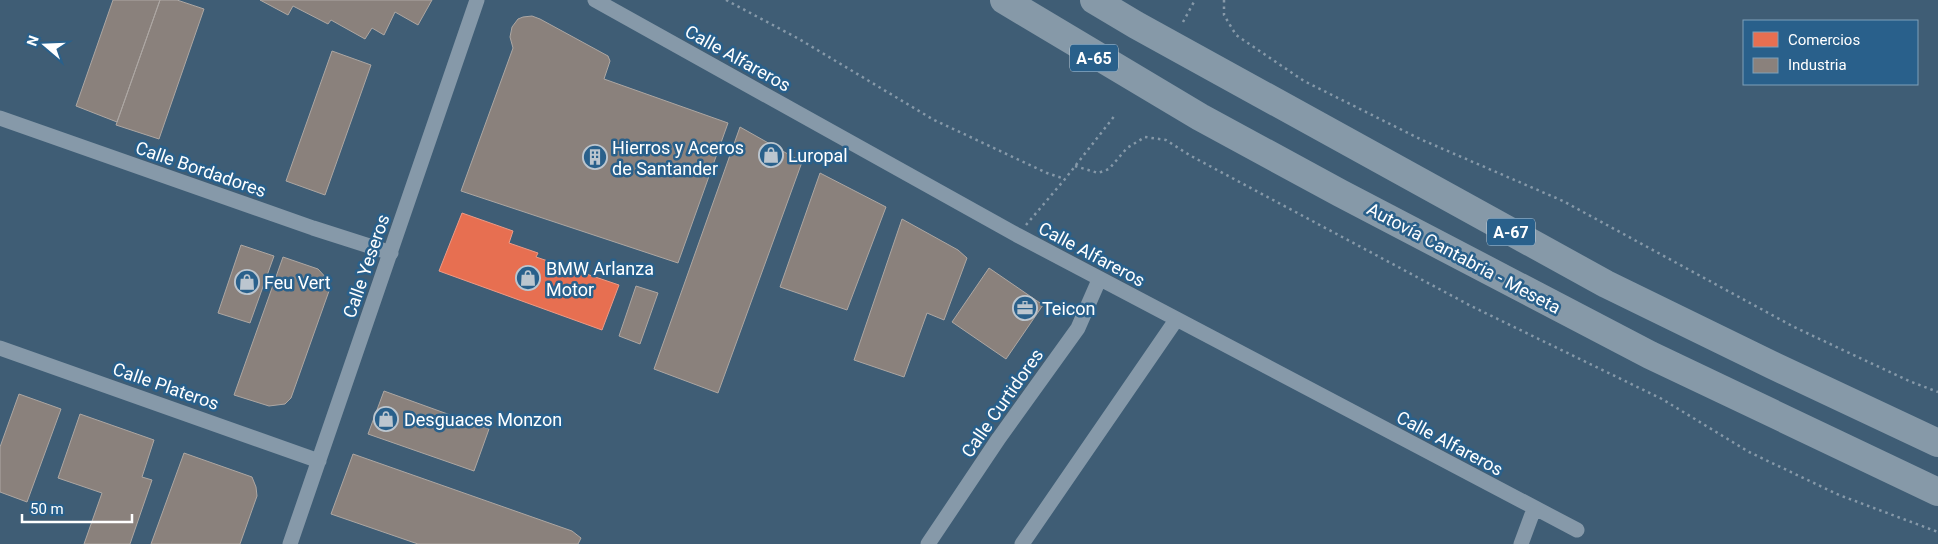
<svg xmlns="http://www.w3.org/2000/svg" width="1938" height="544" viewBox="0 0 1938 544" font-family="Roboto,sans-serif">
  <rect width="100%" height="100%" fill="#3f5d75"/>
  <path fill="#e76f51" stroke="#ee9a85" d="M462,213L513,231L509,243L538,253L536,257L619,285L602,330L439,271Z"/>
  <path fill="#8a817c" stroke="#ada7a3" d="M113,0H160L117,122L76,106Z
    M160,0H177L204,9L159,139L116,125Z
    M260,0H432L418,25L395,12L384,35L372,28L365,39L331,20L328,24L293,6L288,15Z
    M532,16L540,19L608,56L610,61L604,79L728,123L678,263L461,191L513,48L510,37L512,27L518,19L523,17Z
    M332,51L371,65L325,195L286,181Z
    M740,127L802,162L718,393L654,369Z
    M820,173L886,207L847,310L780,287Z
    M902,219L958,250L967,258L944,320L927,313L904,377L854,360Z
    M241,245L274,256L250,323L218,313Z
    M283,257L318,269L329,281V291L291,398L285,404L269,406L234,395Z
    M989,268L1043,305L1006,359L952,322Z
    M636,286L658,293L640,344L619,336Z
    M384,391L489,429L474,471L368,434Z
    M19,394L61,409L27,502L0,492V447Z
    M80,414L154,440L142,477L152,480L130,544H84L102,493L58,478Z
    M184,453L252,477L256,487L257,496L240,544H151Z
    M353,454L572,531L581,538L578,544H418L331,514Z"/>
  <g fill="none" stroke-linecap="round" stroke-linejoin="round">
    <path stroke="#8699a9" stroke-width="2.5" stroke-dasharray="2.5 4" stroke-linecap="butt" d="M726,0L799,39L934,120L1047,173L1065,179
      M1224,0V15L1236,35L1304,81L1420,139L1563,201L1794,327L1909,381L1938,392
      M1183,22L1195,0
      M1075,166L1098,173L1109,169L1127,148L1145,137L1166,140L1191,156L1471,306L1662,399L1749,452L1839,495L1938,532
      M1026,225L1065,179L1116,114"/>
    <path stroke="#8699a9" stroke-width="15" d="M595,0L1017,235L1577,530
      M0,118L313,228L391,253
      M0,348L319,461
      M290,544L477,0
      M928,544L999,438L1078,328L1099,280
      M1022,544L1176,320
      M1521,544L1534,509"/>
    <path stroke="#8699a8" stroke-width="28" d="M1004,0L1200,117L1340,193L1650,355L1938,492
      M1094,0L1136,25L1606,284L1772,365L1938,443"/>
  </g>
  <defs>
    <symbol id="shop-ring" viewBox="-11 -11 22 22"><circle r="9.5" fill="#29608b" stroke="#bcc6cf" stroke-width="1.5"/><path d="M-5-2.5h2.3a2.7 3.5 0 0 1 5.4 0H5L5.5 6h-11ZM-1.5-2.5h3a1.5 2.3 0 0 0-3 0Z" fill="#bcc6cf"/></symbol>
    <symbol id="building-ring" viewBox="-11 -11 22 22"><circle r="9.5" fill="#29608b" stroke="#bcc6cf" stroke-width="1.5"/><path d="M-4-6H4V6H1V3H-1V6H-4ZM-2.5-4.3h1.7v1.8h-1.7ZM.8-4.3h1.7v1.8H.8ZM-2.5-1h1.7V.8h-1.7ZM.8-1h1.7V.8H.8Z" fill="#bcc6cf"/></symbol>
    <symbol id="office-ring" viewBox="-11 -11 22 22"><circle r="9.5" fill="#29608b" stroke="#bcc6cf" stroke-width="1.5"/><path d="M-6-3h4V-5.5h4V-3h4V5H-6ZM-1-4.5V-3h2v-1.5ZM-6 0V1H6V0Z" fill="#bcc6cf"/></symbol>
  </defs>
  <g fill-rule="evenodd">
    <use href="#shop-ring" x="757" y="141" width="28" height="28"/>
    <use href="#building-ring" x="581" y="143" width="28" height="28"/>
    <use href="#shop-ring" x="514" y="264" width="28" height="28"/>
    <use href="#shop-ring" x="233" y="268" width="28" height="28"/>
    <use href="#office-ring" x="1011" y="294" width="28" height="28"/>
    <use href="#shop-ring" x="372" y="405" width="28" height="28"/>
  </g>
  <g text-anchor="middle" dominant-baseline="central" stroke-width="5" stroke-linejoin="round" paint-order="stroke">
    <g fill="#29608b" stroke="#bfcfdc" stroke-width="1">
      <rect x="1070" y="44.5" width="48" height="27" rx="4"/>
      <rect x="1487" y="218.5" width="48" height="27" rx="4"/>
    </g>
    <g font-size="16" font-weight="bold" fill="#fff">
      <text x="1094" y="58">A-65</text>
      <text x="1511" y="232">A-67</text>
    </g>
    <g font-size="18" fill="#fff" stroke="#29608b">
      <text transform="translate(738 58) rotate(29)">Calle Alfareros</text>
      <text transform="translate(201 169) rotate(19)">Calle Bordadores</text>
      <text transform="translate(1092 254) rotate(28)">Calle Alfareros</text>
      <text transform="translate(1464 258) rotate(28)">Autovía Cantabria - Meseta</text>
      <text transform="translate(366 266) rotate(-71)">Calle Yeseros</text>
      <text transform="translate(166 386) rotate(19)">Calle Plateros</text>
      <text transform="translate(1002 403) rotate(-55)">Calle Curtidores</text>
      <text transform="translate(1450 443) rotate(28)">Calle Alfareros</text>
    </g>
    <g font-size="18" fill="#fff" stroke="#29608b" text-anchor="start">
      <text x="612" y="147">Hierros y Aceros<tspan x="612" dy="21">de Santander</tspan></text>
      <text x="788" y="155">Luropal</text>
      <text x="546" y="268">BMW Arlanza<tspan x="546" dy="21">Motor</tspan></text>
      <text x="264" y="282">Feu Vert</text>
      <text x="1042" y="308">Teicon</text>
      <text x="404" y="419">Desguaces Monzon</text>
    </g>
  </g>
  <rect x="1743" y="20" width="175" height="65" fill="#29608b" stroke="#7fa0b9"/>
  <rect x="1753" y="32" width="25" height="15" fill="#e76f51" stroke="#7fa0b9"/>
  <text x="1788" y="45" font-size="15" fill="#ffffff">Comercios</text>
  <rect x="1753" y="58" width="25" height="15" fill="#8a817c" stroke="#7fa0b9"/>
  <text x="1788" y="70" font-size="15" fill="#ffffff">Industria</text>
  <g transform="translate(45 45) rotate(289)" stroke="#29608b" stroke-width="4" paint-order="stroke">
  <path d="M0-4L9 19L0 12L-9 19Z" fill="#ffffff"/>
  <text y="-8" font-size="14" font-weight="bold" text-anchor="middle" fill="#ffffff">N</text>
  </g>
  <path d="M22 514v8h110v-8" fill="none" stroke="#ffffff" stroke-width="2.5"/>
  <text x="30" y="514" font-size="15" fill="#ffffff" stroke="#29608b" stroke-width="4" paint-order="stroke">50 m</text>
</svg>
